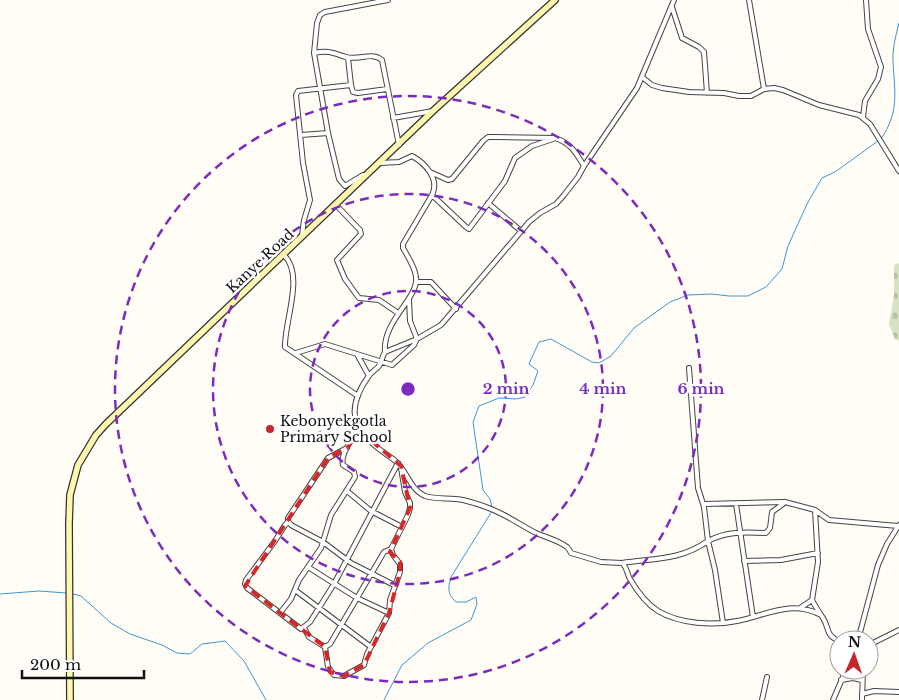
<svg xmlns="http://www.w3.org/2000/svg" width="899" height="700" viewBox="0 0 899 700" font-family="'Libre Baskerville',serif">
  <defs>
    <pattern id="cemetery-stones" width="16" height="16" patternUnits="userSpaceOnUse" patternTransform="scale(1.25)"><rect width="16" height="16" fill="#d9e3c4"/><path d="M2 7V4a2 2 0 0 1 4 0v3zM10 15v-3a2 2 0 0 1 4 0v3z" fill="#b9c2a7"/></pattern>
  </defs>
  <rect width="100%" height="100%" fill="#fffdf5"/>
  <path fill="url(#cemetery-stones)" d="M899,263V341L895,339L889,324L894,295V265Z"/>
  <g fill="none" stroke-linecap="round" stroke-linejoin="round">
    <path stroke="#3f96cf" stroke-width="1" d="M881,139C899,112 895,95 893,62C892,49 896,35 899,23
      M492,507L490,499L483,490L473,422L479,406L499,398L516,399L525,397L533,385L538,371L529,364L539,342L551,339L592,362L599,363L611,356L634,328L670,302L688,295L712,294L729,296H748L766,287L782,269L788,246L807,204L822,178L835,172L878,141
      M0,594L39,591L66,593
      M73,594L81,596L111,623L130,634L162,645L177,653L190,654L202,644L225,641L244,661L266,700
      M384,700L402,665L428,643L471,620L477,604L476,597L466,602H456C447,594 448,588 451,577L492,511"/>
    <defs>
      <path id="street" d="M674,0L637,88L584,166L578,177L564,195L556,204L540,213L529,222L441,325L417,339L385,352C382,356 382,362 379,366C376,370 371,372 368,377C340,417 359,436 393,459C407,469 409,489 425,496C437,500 451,497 463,500C476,503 490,508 502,514C514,520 524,527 536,533C545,537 558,540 567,547C568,548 570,551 571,553L601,562L622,563C627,567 627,574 630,579C637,591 647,604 658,611C680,624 713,626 737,621C767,615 790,600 819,614
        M749,0L764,89
        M672,7L682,38L699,47L704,52L707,93
        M314,53C329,50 333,53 346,57C359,61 371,51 382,60L399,145
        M348,58L351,85L353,92L358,93L387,89
        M642,77L652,85L662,88L689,92L724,93L739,96H751L764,89L774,88L783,90L819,105L859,115L870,124L899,171
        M863,117L865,101L878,79L881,67L868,29L866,0
        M393,118L433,111
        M301,135L328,133
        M380,163L399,162L412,156C425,163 440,179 432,195L403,244V248C408,257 415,267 416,277C419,298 382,321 385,352
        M430,172L448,180L452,179L483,141L488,137H493L555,138C571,143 576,153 584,166
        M363,175L345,186L339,179L328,133L314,53L317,23L320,15L325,12L388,0
        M432,195L466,227L469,229L505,181L515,158L532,146L553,139
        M488,203L521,231
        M336,205L360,230L361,234L337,260L345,279L359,298L379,300L398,313
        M302,235L304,220L310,200L303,163L296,95L298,91L351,85
        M284,255C305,275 284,322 285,347L358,396
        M417,282H431L456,309
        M296,353L325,344L392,365L414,345L417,339L410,321L409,299
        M358,356L369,376
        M347,448L328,458L288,518V521L291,525L323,542L351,563L394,585
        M347,491L371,511L402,527
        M704,504L785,502L815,510L818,562L812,600C815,606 819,612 823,618C830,629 825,635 839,641
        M736,504L753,617
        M815,510L829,520L898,526
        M288,522L285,525L275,541L246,580L245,584L247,588L301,629L310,622L334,584L398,463
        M744,561L781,560L818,553
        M622,563C654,558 679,561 708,541L704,507L698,488L689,368
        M308,567L357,598L389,613
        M295,590L371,647
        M800,608L812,600
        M280,613L291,599L299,580L321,548L331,515L355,477L354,472L343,465C340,454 352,439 359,430
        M723,623L715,570L708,541C726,531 745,532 766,533L770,528L772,512L783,504
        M304,628L309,637L325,647L328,667L334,675L344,676L364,665L367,654L389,613L390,600L400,572V564L393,555L391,549L408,515L410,508V503L405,492L401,468
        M858,640L878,565L887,544L899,525
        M869,645L899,630
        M325,647L330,644L384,552L391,549
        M841,680L853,678L862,680
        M862,694L874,691L899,692
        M762,700L767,677
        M833,700L846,670
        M862,700L863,670"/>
      <path id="secondary" d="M70,700L69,524L70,495L78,465L96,435L106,424L434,110L555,0"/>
    </defs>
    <use href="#street" stroke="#444" stroke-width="6"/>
    <use href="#secondary" stroke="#333" stroke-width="8"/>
    <use href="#street" stroke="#fff" stroke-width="4"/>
    <use href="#secondary" stroke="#fff6b0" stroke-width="5.5"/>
  </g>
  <path fill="none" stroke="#d62828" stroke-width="4" stroke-dasharray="10 6" stroke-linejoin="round" d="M359,430L401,466L410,508L390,552L400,562V572L389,613L364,665L344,676L330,672L325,647L245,586L328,458L347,448Z"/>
  <g fill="none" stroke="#7b2cbf" stroke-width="2.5" stroke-dasharray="9 6">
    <circle cx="408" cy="389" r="98"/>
    <circle cx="408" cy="389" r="195"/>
    <circle cx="408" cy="389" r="293"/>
  </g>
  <circle fill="#c4262e" stroke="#fff" stroke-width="2" cx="270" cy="429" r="5"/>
  <g text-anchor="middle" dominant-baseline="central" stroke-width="5" stroke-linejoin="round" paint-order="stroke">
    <g font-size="14" fill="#111" stroke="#fff">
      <text transform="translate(260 261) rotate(-43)">Kanye Road</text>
    </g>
    <g font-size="14" fill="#111" stroke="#fff" text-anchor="start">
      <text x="280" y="421">Kebonyekgotla<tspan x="280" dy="16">Primary School</tspan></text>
    </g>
  </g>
  <circle cx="408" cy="389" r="8" fill="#7b2cbf" stroke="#fff" stroke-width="2.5"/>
  <g font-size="15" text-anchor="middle" font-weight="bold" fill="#7b2cbf" stroke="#fff" stroke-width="5" stroke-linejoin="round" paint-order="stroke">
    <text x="506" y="394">2 min</text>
    <text x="603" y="394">4 min</text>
    <text x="701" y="394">6 min</text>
  </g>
  <g transform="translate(854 655) rotate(2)"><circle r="24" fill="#ffffff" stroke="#a0a0a0"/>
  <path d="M0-4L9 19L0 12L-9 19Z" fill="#c4262e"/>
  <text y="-8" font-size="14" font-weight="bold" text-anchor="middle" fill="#111111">N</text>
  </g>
  <path d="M22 670v8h122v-8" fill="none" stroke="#111111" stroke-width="2.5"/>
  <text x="30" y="670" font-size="15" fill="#111111" stroke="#ffffff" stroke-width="4" paint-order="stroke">200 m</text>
</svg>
